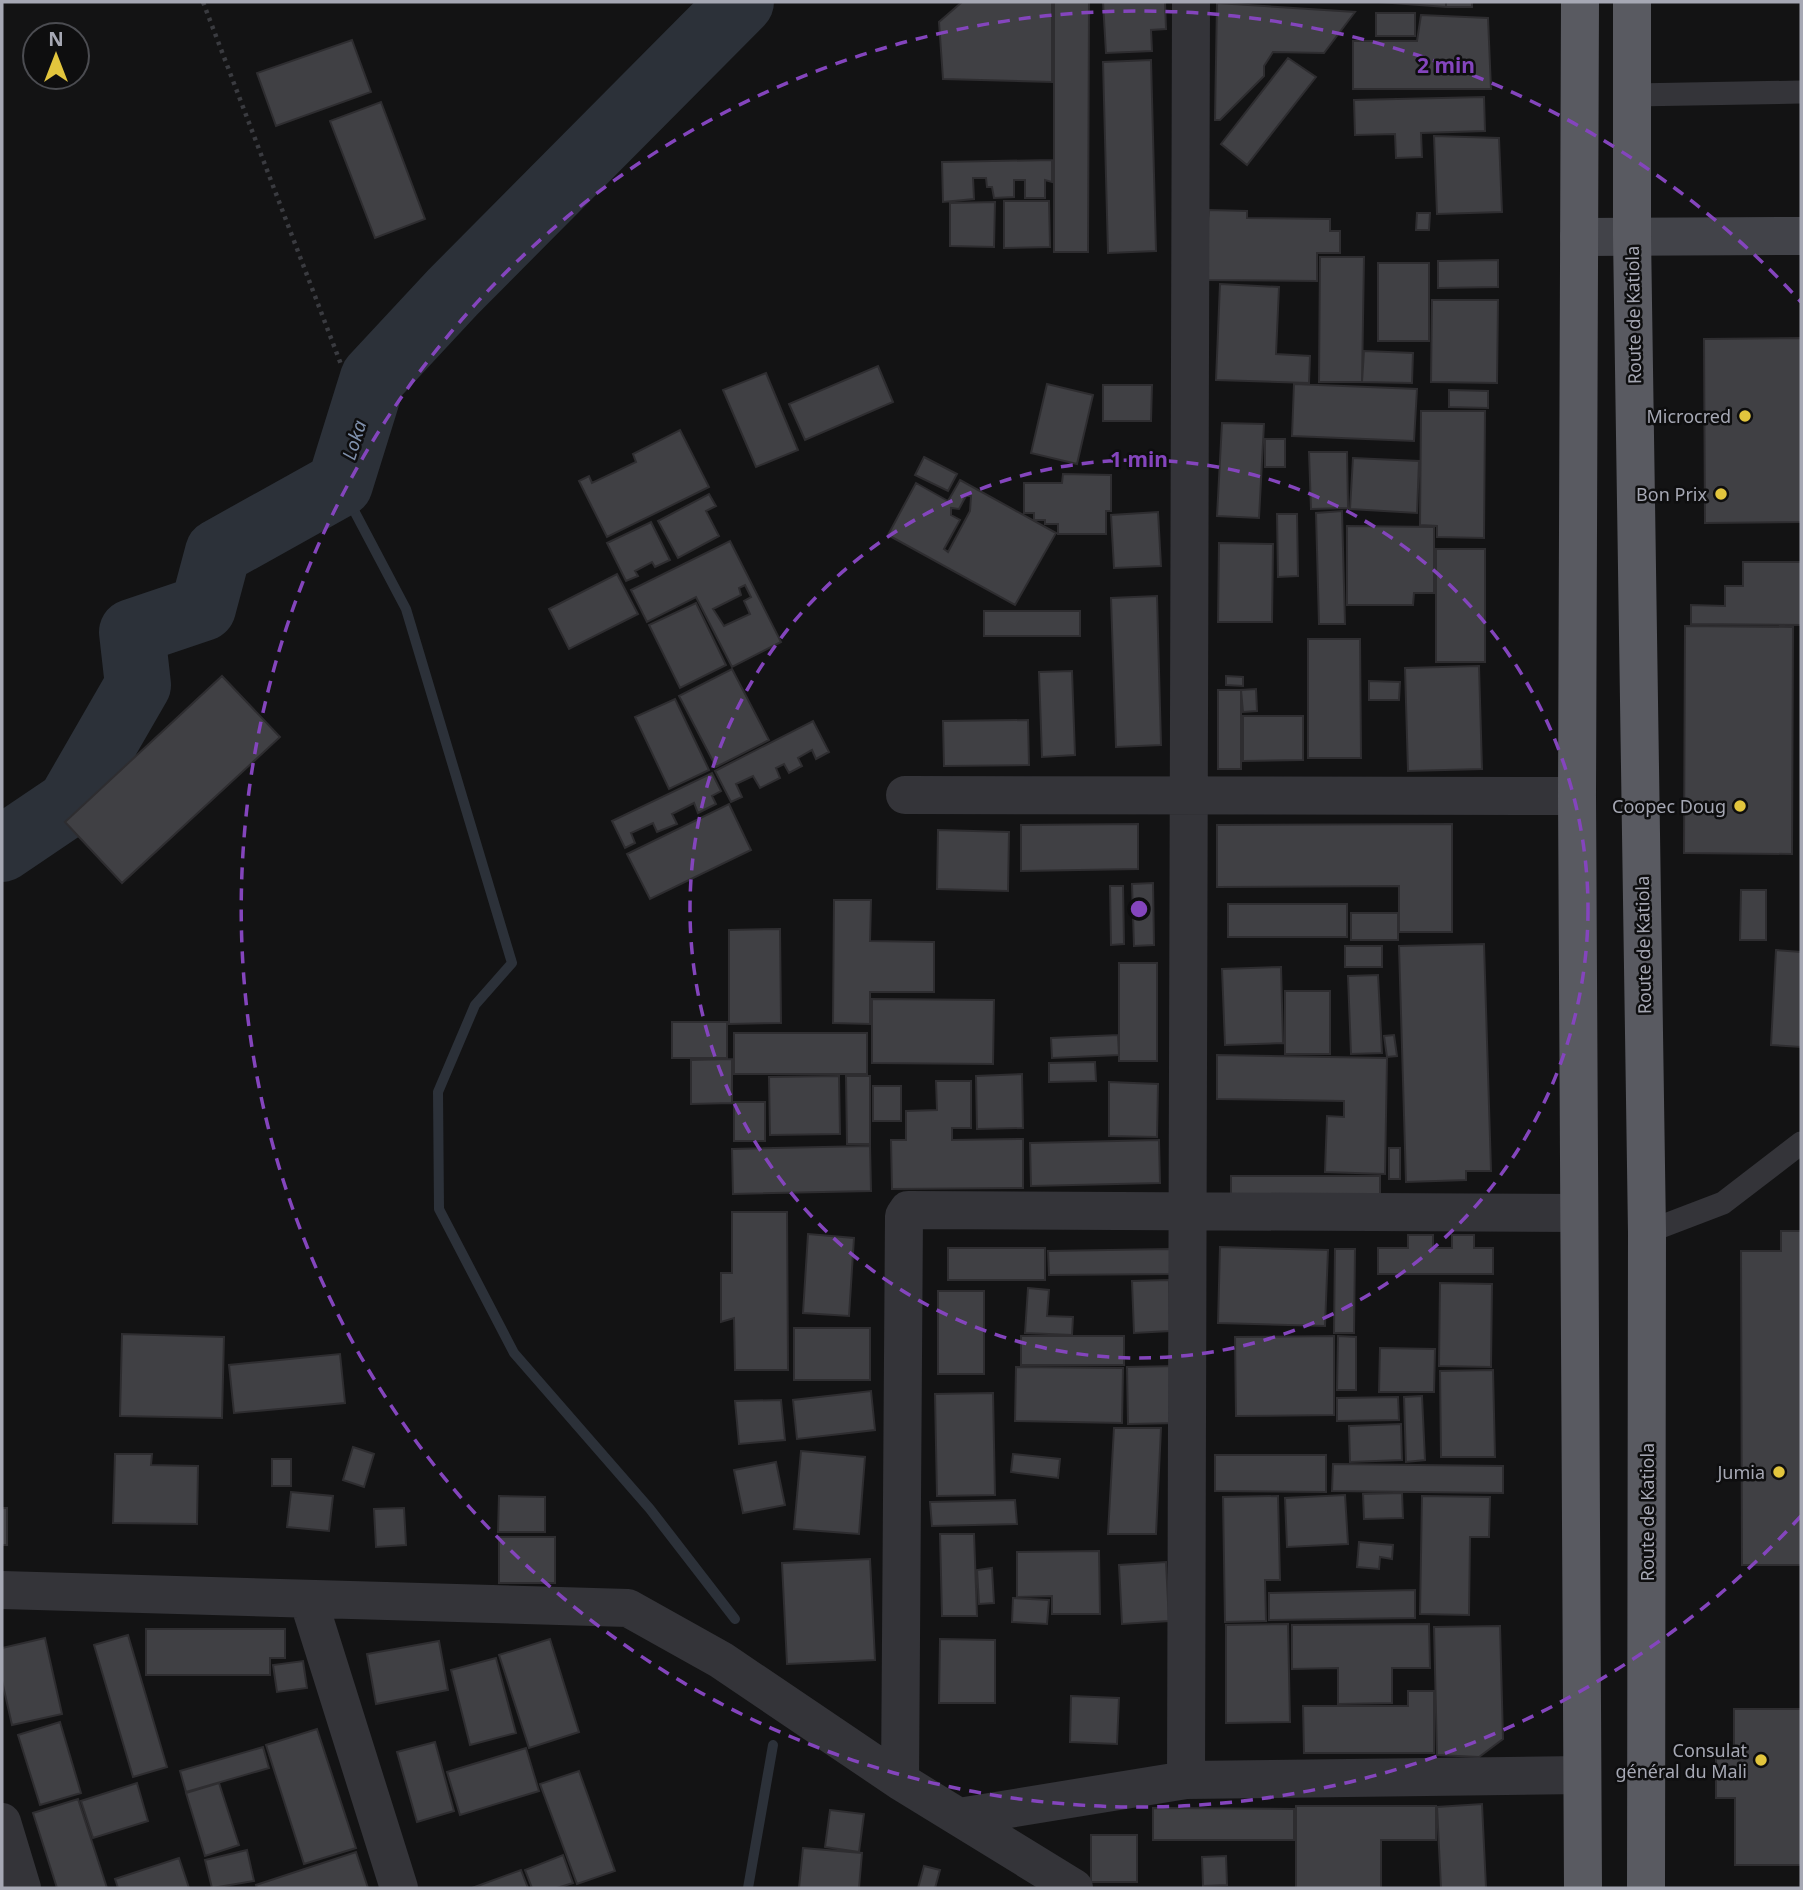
<svg xmlns="http://www.w3.org/2000/svg" width="1803" height="1890" viewBox="0 0 1803 1890" font-family="'Noto Sans',sans-serif">
  <rect width="100%" height="100%" fill="#131314"/>
  <g fill="none" stroke-linecap="round" stroke-linejoin="round">
    <path stroke="#2c3139" stroke-width="10" d="M340,484L406,609L512,963L475,1005L438,1092L439,1209L514,1353L650,1509L735,1619
      M748,1888L773,1745"/>
    <path stroke="#2c3139" stroke-width="66" d="M2,849L70,803L138,685L132,632L203,608L218,552L340,484L373,378L453,292L741,2"/>
  </g>
  <path fill="#404044" stroke="#2e2d30" stroke-width="2" fill-rule="evenodd" d="M962,2H1052V82L943,79L939,22Z
    M1054,2H1089L1088,252H1054Z
    M1103,2H1165L1166,29L1151,30L1152,51L1106,53Z
    M1378,2H1446V7Z
    M1446,2H1472V7H1446Z
    M1217,3L1355,12L1324,53L1273,52L1264,66V76L1220,120H1215Z
    M1376,13H1415V36H1376Z
    M1421,15L1488,18L1491,89H1353V41H1417Z
    M352,40L371,92L276,126L257,73Z
    M1288,58L1316,77L1247,165L1221,144Z
    M1151,60L1156,251L1108,253L1103,62Z
    M1484,97L1485,131L1421,133L1422,157L1396,158L1395,134L1355,135L1354,100Z
    M381,102L425,219L375,238L330,121Z
    M1434,136L1499,138L1502,212L1437,214Z
    M1052,160V182L1045,180V198H1025V180H1014V197L994,198L992,187H987L986,178H973L974,199L943,202L942,162Z
    M1004,201H1049L1050,247L1004,248Z
    M995,202L994,247L950,246V203Z
    M1209,210L1247,211V218L1330,219V231H1340V253H1317V281L1202,280Z
    M1417,213H1430L1429,230H1416Z
    M1320,257H1364L1362,382H1319Z
    M1498,260V287L1438,288V261Z
    M1378,263H1429V341H1378Z
    M1220,284L1279,287L1276,354L1310,356L1309,383L1216,380Z
    M1432,300H1498L1497,383L1431,382Z
    M1801,338V522L1705,523L1704,339Z
    M1364,351L1413,353L1412,383L1362,382Z
    M878,366L893,402L805,440L789,404Z
    M766,373L798,450L756,467L723,390Z
    M1047,384L1093,395L1077,464L1031,453Z
    M1294,384L1417,389L1414,441L1292,436Z
    M1103,385H1152L1151,421H1103Z
    M1449,390L1488,391V408L1449,407Z
    M1421,411H1485L1484,538L1437,537V526L1420,525Z
    M1222,423L1264,424L1259,518L1217,516Z
    M680,430L709,487L607,537L579,481L589,476L592,483L636,462L633,454Z
    M1265,439H1285V467H1265Z
    M1309,452H1347L1348,508L1311,509Z
    M924,457L957,474L948,491L915,475Z
    M1353,458L1419,461L1417,513L1350,509Z
    M1063,474L1111,475V511H1106V534H1058V524H1045V520H1034V513H1024V483H1062Z
    M960,480L1056,533L1015,605L888,535L916,483L948,501ZM966,496H971L970,511L948,552L944,549L960,520L951,515V508L959,509Z
    M709,494L716,506L706,511L719,536L678,558L658,521Z
    M1342,511L1345,624H1319L1316,513Z
    M1158,512L1161,566L1114,568L1111,515Z
    M1277,514H1297L1298,576L1278,577Z
    M651,522L670,560L655,567L652,562L635,571L638,576L626,581L607,543Z
    M1347,526L1434,527V593H1414L1413,605H1347Z
    M730,541L781,642L732,667L696,597L647,622L631,590ZM745,585L751,597L744,601L750,614L724,626L713,609L741,595L739,588Z
    M1219,543L1273,544L1272,622H1218Z
    M1436,549H1485V662H1436Z
    M1743,562H1801V625L1691,624V605L1725,606V586H1743Z
    M617,574L638,614L569,649L549,609Z
    M1157,596L1161,745L1116,747L1111,598Z
    M696,603L726,665L680,688L649,625Z
    M984,611H1080V636H984Z
    M1685,626L1793,627L1792,854L1684,853Z
    M1308,639H1360L1361,758H1308Z
    M1479,666L1482,769L1408,771L1405,668Z
    M732,669L769,740L716,767L679,696Z
    M1072,671L1075,755L1042,757L1039,672Z
    M222,676L280,737L122,883L65,822Z
    M1226,676L1243,677V686L1226,685Z
    M1369,681L1400,682L1399,700H1369Z
    M1256,689L1257,711L1243,712L1241,690Z
    M1218,690H1241V769H1218Z
    M675,699L709,770L669,789L635,717Z
    M1243,716H1303V760L1243,761Z
    M1028,720L1029,765L944,766L943,721Z
    M813,721L829,752L816,759L812,750L798,758L802,766L789,773L784,764L776,768L780,778L760,788L753,776L736,784L742,797L731,802L715,771Z
    M712,773L721,791L712,796L716,804L698,813L694,803L672,814L677,824L657,832L653,823L631,833L635,843L625,848L612,821Z
    M729,804L751,850L650,899L627,854Z
    M1138,824V869L1021,871V825Z
    M1452,824V932H1399V886L1217,887V825Z
    M938,830L1009,832L1008,891L937,889Z
    M1153,883L1154,945L1134,946L1132,884Z
    M1110,886H1123L1124,944L1111,945Z
    M1741,890H1766V940H1740Z
    M834,900H871L870,941L934,942V992H870V1024L833,1023Z
    M1228,904H1347V937H1228Z
    M1351,913H1398V940H1351Z
    M780,929L781,1023L729,1024V930Z
    M1484,944L1491,1171H1466V1180L1406,1182L1399,946Z
    M1345,946H1382V967H1345Z
    M1776,950L1801,952V1047L1771,1045Z
    M1119,963H1157V1061H1119Z
    M1281,967L1283,1043L1225,1045L1222,969Z
    M1378,975L1382,1053L1351,1054L1348,976Z
    M1285,991H1330V1054H1285Z
    M872,999L994,1000L993,1064L872,1063Z
    M672,1022H727V1058H672Z
    M734,1033H867V1074H734Z
    M1118,1035L1119,1055L1052,1058L1051,1038Z
    M1394,1035L1397,1056L1387,1057L1384,1036Z
    M1217,1055L1387,1058L1385,1174L1325,1172L1327,1116L1344,1117V1101L1217,1099Z
    M732,1059V1103L691,1104V1060Z
    M1095,1062L1096,1081L1049,1082V1063Z
    M1022,1074L1023,1128L977,1129L976,1076Z
    M839,1076L840,1134L770,1135L769,1077Z
    M846,1076H870V1144H847Z
    M936,1081H971V1128H952V1140L1023,1139V1188L892,1189L891,1140H906V1111L937,1110Z
    M1109,1082L1158,1084L1157,1137L1109,1136Z
    M873,1086H901V1121H873Z
    M734,1102H765V1141H734Z
    M1159,1140L1160,1183L1031,1186L1030,1143Z
    M870,1146L871,1191L733,1194L732,1149Z
    M1389,1148H1400V1179H1389Z
    M1231,1176H1380V1194H1231Z
    M732,1212H787L788,1370H735L734,1318L721,1322V1273H732Z
    M1781,1231H1801V1565H1742L1741,1251H1781Z
    M808,1234L854,1238L849,1316L803,1313Z
    M1408,1235H1433V1248H1452V1235H1474V1248H1493V1274H1378V1248H1408Z
    M1220,1247L1328,1250L1325,1326L1218,1323Z
    M948,1248H1045V1280H948Z
    M1170,1249L1171,1274L1049,1275L1048,1251Z
    M1335,1249H1355L1354,1333H1334Z
    M1169,1280L1170,1331L1134,1333L1132,1281Z
    M1440,1283L1492,1284L1491,1367L1439,1366Z
    M1028,1288L1049,1290L1047,1316L1073,1317L1072,1335L1025,1333Z
    M938,1291H984V1374H938Z
    M794,1328H870V1380H794Z
    M122,1334L224,1337L222,1418L120,1416Z
    M1021,1336H1124V1365H1021Z
    M1334,1336V1415L1236,1416L1235,1337Z
    M1338,1336L1356,1337V1390H1337Z
    M1380,1348L1435,1349L1434,1392H1379Z
    M340,1354L345,1403L234,1413L229,1365Z
    M1178,1366L1179,1423L1128,1424L1127,1367Z
    M1016,1367L1123,1368L1122,1423L1015,1421Z
    M1493,1370L1495,1457H1441L1440,1371Z
    M871,1391L875,1430L797,1439L793,1400Z
    M993,1393L995,1495L937,1496L935,1394Z
    M1422,1396L1425,1460L1406,1462L1404,1397Z
    M1398,1397L1399,1420L1337,1421V1398Z
    M781,1400L785,1440L739,1444L735,1401Z
    M1401,1424L1402,1460L1350,1462L1349,1426Z
    M1114,1428H1161L1156,1534H1108Z
    M353,1447L374,1454L364,1487L343,1480Z
    M801,1451L865,1457L859,1534L794,1529Z
    M115,1454H152L151,1465L198,1466L197,1524L113,1523Z
    M1013,1454L1060,1459L1058,1478L1011,1472Z
    M1215,1455H1326V1492L1215,1491Z
    M272,1459H291V1486H272Z
    M776,1462L785,1505L743,1513L734,1470Z
    M1333,1464L1503,1466V1493L1332,1491Z
    M291,1492L333,1496L329,1531L287,1527Z
    M1402,1493L1403,1518L1364,1519L1363,1494Z
    M1345,1495L1348,1544L1287,1547L1285,1498Z
    M499,1496L545,1497V1532H498Z
    M1278,1496L1280,1580H1265L1266,1621L1225,1622L1223,1497Z
    M1422,1496L1490,1497L1489,1537H1470L1469,1615L1420,1614Z
    M1015,1500L1017,1524L932,1526L930,1502Z
    M2,1508H7V1545H2Z
    M404,1508L406,1545L376,1547L374,1509Z
    M940,1534H974L977,1616H942Z
    M499,1537H555V1583H499Z
    M1359,1542L1393,1545L1392,1559L1380,1557L1379,1569L1357,1567Z
    M1099,1551L1100,1614H1052V1596L1017,1597V1552Z
    M870,1559L875,1660L787,1664L782,1563Z
    M1166,1562L1169,1621L1122,1624L1119,1565Z
    M992,1568L994,1603L979,1604L977,1570Z
    M1415,1590V1618L1269,1620V1593Z
    M1013,1598L1049,1600L1047,1624L1012,1622Z
    M1288,1624L1290,1722L1226,1723V1625Z
    M1429,1624L1430,1668H1392V1703L1338,1704V1668L1292,1669V1625Z
    M1500,1626L1503,1739L1479,1757L1437,1755L1434,1627Z
    M146,1629H285V1658H270V1675H146Z
    M128,1635L167,1767L133,1777L94,1645Z
    M45,1638L62,1714L12,1725L2,1681V1648Z
    M550,1639L579,1732L529,1748L499,1655Z
    M940,1639L995,1640V1703H939Z
    M439,1641L448,1690L376,1704L367,1654Z
    M496,1658L516,1733L470,1745L451,1670Z
    M303,1661L307,1688L277,1692L273,1665Z
    M1408,1691H1434V1753H1304L1303,1706H1408Z
    M1071,1696L1119,1698L1117,1744L1070,1742Z
    M1734,1709H1801V1865H1735V1798H1716V1757H1734Z
    M60,1722L81,1793L40,1805L18,1735Z
    M317,1729L356,1848L304,1864L266,1745Z
    M435,1742L454,1811L417,1822L397,1752Z
    M263,1747L269,1768L186,1792L180,1771Z
    M526,1748L539,1791L460,1815L447,1772Z
    M579,1771L615,1871L577,1884L540,1784Z
    M137,1783L148,1821L93,1838L81,1801Z
    M219,1783L239,1845L205,1856L186,1793Z
    M78,1799L107,1888H57L33,1813Z
    M1482,1804L1486,1888H1441L1437,1807Z
    M1296,1806H1436V1840H1381V1888H1296Z
    M1153,1808L1294,1809V1840H1153Z
    M830,1810L864,1814L859,1852L825,1847Z
    M1091,1835H1137V1882H1091Z
    M803,1848L862,1853L859,1888H799Z
    M247,1850L254,1881L212,1888L205,1860Z
    M356,1852L368,1888H257L256,1885Z
    M563,1855L573,1883L557,1888H532L525,1870Z
    M1226,1856L1227,1885L1203,1886L1202,1857Z
    M179,1858L189,1888H118L115,1879Z
    M924,1866L940,1870L935,1888H918Z
    M521,1870L528,1888H472Z"/>
  <g fill="none" stroke-linecap="round" stroke-linejoin="round">
    <path stroke="#3a3b40" stroke-width="4.5" stroke-dasharray="3.5 5" stroke-linecap="butt" d="M203,2L342,367"/>
    <path stroke="#343439" stroke-width="23" d="M1633,95L1801,92
      M1647,1232L1723,1203L1801,1143"/>
    <path stroke="#343439" stroke-width="38" d="M905,795L1577,796
      M2,1590L628,1608L721,1660L900,1781L1074,1888
      M308,1599L399,1888
      M1186,1780L1191,2
      M900,1781L904,1216L908,1210L1579,1213
      M959,1817L1186,1780L1581,1775
      M2,1822L22,1888"/>
    <path stroke="#424349" stroke-width="38" d="M1579,237L1801,236"/>
    <path stroke="#595a61" stroke-width="38" d="M1580,2L1577,796L1583,1888
      M1632,2V236L1647,1232L1646,1888"/>
  </g>
  <g fill="none" stroke="#8445bd" stroke-width="3.5" stroke-dasharray="12 9">
    <circle cx="1139" cy="909" r="449"/>
    <path d="M1801 1516A898 898 0 1 1 1801 302"/>
  </g>
  <g fill="#e2c53d" stroke="#0e0e0f" stroke-width="2.5">
    <circle cx="1745" cy="416" r="7"/>
    <circle cx="1721" cy="494" r="7"/>
    <circle cx="1740" cy="806" r="7"/>
    <circle cx="1779" cy="1472" r="7"/>
    <circle cx="1761" cy="1760" r="7"/>
  </g>
  <g text-anchor="middle" dominant-baseline="central" stroke-width="5" stroke-linejoin="round" paint-order="stroke">
    <g font-size="18" fill="#a6a8b4" stroke="#0e0e0f">
      <text transform="translate(1633 315) rotate(-91)">Route de Katiola</text>
      <text transform="translate(1643 945) rotate(-91)">Route de Katiola</text>
      <text transform="translate(1647 1512) rotate(-90)">Route de Katiola</text>
    </g>
    <g font-size="18" fill="#a6a8b4" stroke="#0e0e0f" text-anchor="end">
      <text x="1731" y="416">Microcred</text>
      <text x="1707" y="494">Bon Prix</text>
      <text x="1726" y="806">Coopec Doug</text>
      <text x="1765" y="1472">Jumia</text>
      <text x="1747" y="1750">Consulat<tspan x="1747" dy="21">général du Mali</tspan></text>
    </g>
    <g font-size="19" font-style="italic" fill="#7f90ac" stroke="#0e0e0f">
      <text transform="translate(354 440) rotate(-73)">Loka</text>
    </g>
  </g>
  <circle cx="1139" cy="909" r="10" fill="#8445bd" stroke="#0e0e0f" stroke-width="3.5"/>
  <g font-size="21" text-anchor="middle" font-weight="bold" fill="#8445bd" stroke="#0e0e0f" stroke-width="5" stroke-linejoin="round" paint-order="stroke">
    <text x="1446" y="73">2 min</text>
    <text x="1139" y="467">1 min</text>
  </g>
  <rect width="1803" height="1890" fill="none" stroke="#a6a8b4" stroke-width="7"/>
  <g transform="translate(56 56)"><circle r="33" fill="#0e0e0f" stroke="#4b4c51" stroke-width="2"/>
  <path d="M0-5L12 26L0 18L-12 26Z" fill="#e2c53d"/>
  <text y="-10" font-size="19" font-weight="bold" text-anchor="middle" fill="#a6a8b4">N</text>
  </g>
</svg>
